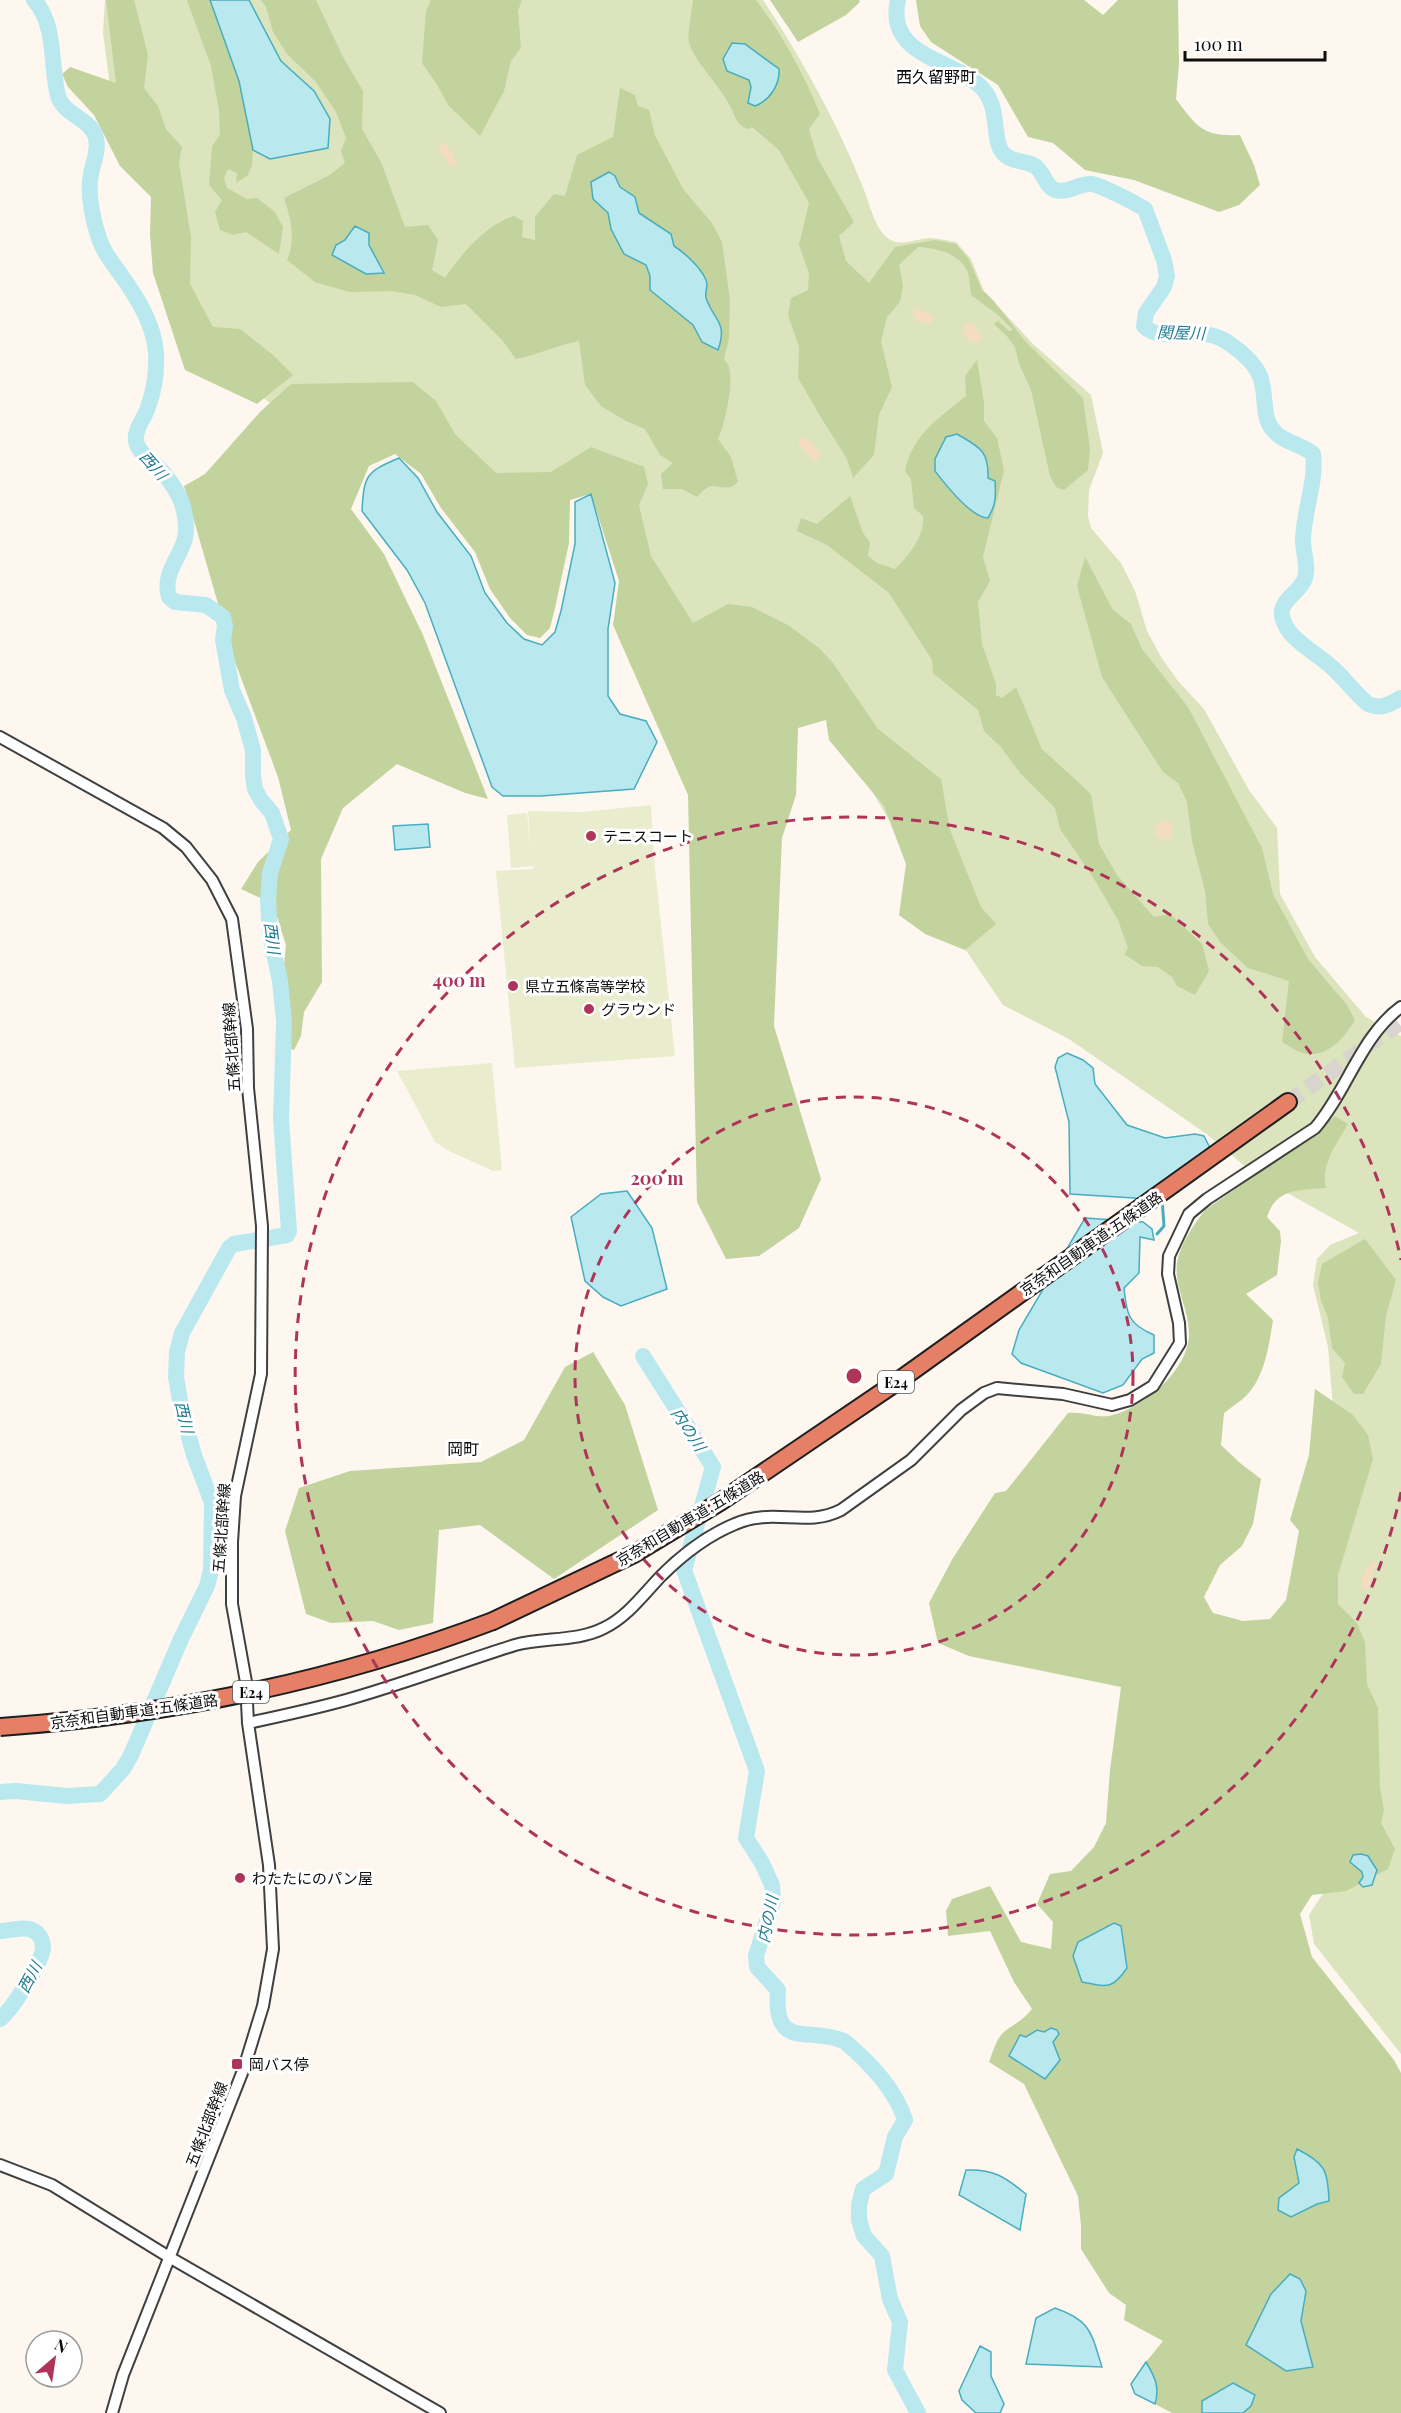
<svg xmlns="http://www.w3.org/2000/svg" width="1401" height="2413" viewBox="0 0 1401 2413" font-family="'Playfair Display','Noto Sans JP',serif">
  <rect width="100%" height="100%" fill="#fdf7f0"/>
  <path fill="#dbe4bd" d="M105,0H763C802,59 838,124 864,190C870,204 875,230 889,239C901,247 916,239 929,238C938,238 948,241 956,242L971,259L984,291L1033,344L1091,395L1103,453L1089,490L1088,516L1091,528L1121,563L1135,591L1147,631L1161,657L1178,681L1204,709L1249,790L1277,828L1280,894L1315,957L1366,1017L1401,1036V2054L1314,1944L1309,1915L1339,1869L1318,1629L1333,1407L1328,1347L1313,1285L1317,1259L1330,1245L1359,1233L1255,1175L1208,1135L1069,1039L1003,1005L963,946L829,718L663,631L601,477L538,518L450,449L277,408L241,382L186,313L160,168L115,124L103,33Z"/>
  <path fill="#c3d39e" d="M106,0H134L148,55L144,88L158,106L166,129L182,147L179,163L191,237L190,284L213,327L240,329L273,355L293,375L257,404L185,370L153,273L150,235L151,197L120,166L94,115L68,87L62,74L70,67L116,83Z
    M187,0H210L239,81L253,150L252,165L248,175L236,183L237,173L228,169L224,178L227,188L247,199L257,198L275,212L283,227L279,254L246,232L233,235L220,230L215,212L222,200L209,185L212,147L220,134L219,111L211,66Z
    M261,0H316L343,57L363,91L362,129L381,162L405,227L428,225L438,240L432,270L445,278C460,255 487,224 514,216L523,221L522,237L535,240V217L554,194L565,196L577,155L613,137L620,88L635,95L638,106L649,110L655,135L683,189L712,223L722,242L730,300L729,338L724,359C726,362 728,364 729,367C734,382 725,425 718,439L731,457L738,482L732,487C712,490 714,478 697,497L682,489H663L661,474L673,463L660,455L645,429L626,421L601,406L585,385L579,341C557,345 538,355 516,359L502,340L466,304L441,307L415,295L392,291L349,292L315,282L287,260C296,239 291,219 284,198L330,175L345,163L341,151L346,138L336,112L316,82L287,54L273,32L266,7Z
    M431,0H522L518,11L521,48L511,61L504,91L480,136L448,105L436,83L422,63L426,11Z
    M693,0H756C782,34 804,74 820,114L809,129L817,157L854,222L839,236L846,261L869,283L895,247L935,240L956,244L968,258L982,290L993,300L1025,341L1083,398L1090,449L1088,470L1064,490L1056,487L1050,476L1031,390L1019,364L1015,347L1006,335L994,324L998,321L1009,331L1013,330L998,315L971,295C970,287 970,273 965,267C956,252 933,248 918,247L899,265L903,286L900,302L887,317L881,342L892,387L879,415L874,455L853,478L847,459L820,416L798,378L799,347L788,315L791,298L808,290L809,273L799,245L809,203L779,150L752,127L748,129C735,125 735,114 729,104C721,88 692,58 689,42C687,32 692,11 693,0Z
    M770,0H859L860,2L846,15L798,42Z
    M916,0H1084L1103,15L1118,0H1178L1179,64L1176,99C1197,127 1203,137 1240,135L1254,165L1260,185L1239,205L1219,212L1134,180L1085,170L1053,143L1028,137L998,85L931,42L920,26Z
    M977,360L984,402V421L997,438L1004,470L983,557L990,581L978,602L982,644L996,684V695L1002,698L1016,687L1042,749L1091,794L1099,844L1117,875L1154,917L1170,914L1202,944L1209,971L1195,995L1177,986L1172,977L1158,967L1142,966L1124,954L1128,948L1118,920L1093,877L1060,829L1055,808L1020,773L1000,746L984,731L978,710L933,673L932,660L889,593L827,545L797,531L801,518L817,524L850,496L863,533L870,542L868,556L877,563L895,569C909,555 925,536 923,516L914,508L911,479L905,471C912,435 939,418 966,396L965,376Z
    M413,382L436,401L455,434L496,473L551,472L591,447L644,467L648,484L639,505L651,556L693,623L728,604L752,607L788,625L819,648L833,663L878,729L941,779L950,830L981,907L996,924L965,950L925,934L899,915L906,864L884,806L829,740L826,720L798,728L796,795L782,838L774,1026L821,1179L799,1228L759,1256L726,1259L697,1202L688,795L613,625L619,581L591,494L570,500L569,543L555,608L550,628L540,638L527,635L510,618L490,589L475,552L441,508L421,474L395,454L369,466L351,509L384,554L423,635L488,799L465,793L397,764L343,808L321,859L322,982L304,1012L301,1036L294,1050L282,1047L279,1018L286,945L273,904L241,889L258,862L291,830L278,777L234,659L184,486L205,474L260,412L291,384Z
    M1085,557L1113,610L1131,624L1142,649L1188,707L1262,848L1273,894L1308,959L1347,1005L1355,1020C1344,1038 1327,1059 1303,1053C1296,1051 1288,1045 1282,1042L1289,981L1248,968L1220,942L1208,924L1205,891L1192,841L1187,802L1178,783L1163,772L1102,677L1077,586Z
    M1335,1116L1348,1124C1337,1143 1320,1166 1326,1188C1300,1190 1276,1188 1267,1217L1280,1231L1281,1241L1277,1275L1246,1294L1273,1320C1269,1345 1265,1376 1247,1395C1240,1402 1231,1407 1224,1413L1221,1445L1240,1463L1261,1479L1253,1524L1242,1546L1220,1565L1204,1597L1213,1613L1243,1621L1270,1619L1286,1600L1299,1531L1290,1520L1309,1455L1315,1389L1353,1415L1368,1435L1373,1459L1338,1575V1604L1357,1623L1365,1642L1367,1684L1378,1708L1380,1787L1384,1810L1381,1823L1395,1849L1388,1869L1346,1891L1312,1895L1300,1914L1312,1957L1394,2060L1401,2073V2413H1172L1155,2404C1160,2387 1155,2377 1146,2362L1163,2341L1124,2320L1126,2305L1109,2293L1081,2249V2226L1078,2196L1024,2084L989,2062C993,2052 996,2038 1005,2031C1017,2022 1022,2021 1032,2009L1014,1982L990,1931L948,1936L946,1911L952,1899L990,1886L1021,1942L1051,1949L1053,1922L1037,1904L1050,1874L1071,1871L1094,1847L1106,1823L1110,1770L1121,1687L969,1656L938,1643L929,1603L953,1558L995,1493L1006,1491L1068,1413C1082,1411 1096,1418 1109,1416C1143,1409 1191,1369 1189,1331C1188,1308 1174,1286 1177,1263C1180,1244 1193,1226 1205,1210L1316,1133Z
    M1365,1239L1396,1280L1386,1316L1381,1364L1363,1394H1354L1342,1377L1345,1363L1332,1348L1328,1318L1321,1301L1318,1282L1322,1264Z
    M593,1352L625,1405L658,1510L554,1579L480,1525L439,1530L433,1623L399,1630L373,1621L331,1623L306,1614L285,1531L299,1488L350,1471L481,1462L524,1440L565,1367Z"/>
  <path fill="#f4dcc1" d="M442,143H446L449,151L455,153L453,156L458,164L453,167L449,166L444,156L438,153Z
    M916,307L932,315L933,320L930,324L917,321L912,315Z
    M968,323L978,326L977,332L983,336L978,342L969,343L963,330L964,326Z
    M805,437L821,453L817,461H813L810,456L804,453L805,450L799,447V440Z
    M1168,820L1171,825L1172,838L1162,841L1156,836L1155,830L1159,822Z
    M1374,1560L1377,1563C1372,1572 1372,1580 1368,1589H1362V1577L1366,1574V1569Z"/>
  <path fill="#eaedcd" d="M651,805L654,859L675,1056L515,1068L496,871L533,869V866L511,868L507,815L527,813L531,852L528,811L582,812Z
    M492,1063L502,1170L493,1171L449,1151L435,1142L397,1071Z"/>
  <path fill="#b9e9ef" stroke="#48adbf" stroke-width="1.5" d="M210,0H249L281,61L314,91L330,119L328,148L270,159L253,150L239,81Z
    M732,43L745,44L779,69C780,85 770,100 755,106L748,103L751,87L749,80L727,71L723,59Z
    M609,172L615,176L620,187L635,197L639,213L671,234L674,246C685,253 705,271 707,284C707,289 705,293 706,298C714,321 728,322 718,350L702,342L693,325L650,290V276L646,265L624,254L611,229L608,213L593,199L591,182Z
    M355,226L369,233V245L384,273L366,274L332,255L336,245L345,240Z
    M957,434C979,447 989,450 988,478L995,481C996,496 996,505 988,518C971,518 945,484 935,471V459L946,437Z
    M399,458L418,478L437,512L471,556L485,593L507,623L524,639L542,645L555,632L561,611L575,544V502L591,494L615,583L608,629V696L620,714L646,721L657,742L634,789L541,796H503L492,787L425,603L407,570L362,511C364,475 366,472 399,458Z
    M428,824L430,847L395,850L393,826Z
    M1067,1053L1083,1060L1093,1068L1095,1084L1127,1125L1165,1138L1195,1134L1204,1136L1217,1162L1166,1200L1070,1194L1069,1122L1055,1067L1058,1058Z
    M627,1191L652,1228L667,1289L621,1306L603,1297L585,1281L571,1217L601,1194Z
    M1085,1218L1143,1222L1152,1229L1154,1240L1140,1237L1139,1273L1124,1288C1127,1315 1128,1324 1154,1335V1353L1142,1359L1123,1385L1103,1393L1021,1363L1012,1354L1019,1330Z
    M1361,1854L1368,1856L1377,1870L1372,1885L1363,1887L1359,1883L1363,1877L1362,1872L1350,1862L1353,1855Z
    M1114,1923L1121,1926L1127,1968C1112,1990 1107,1987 1082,1982L1073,1956L1078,1942Z
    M1051,2028L1057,2030L1059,2034L1053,2042L1060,2060L1045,2079L1009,2056L1020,2035L1026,2037L1037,2030L1044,2032Z
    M1297,2149C1325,2163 1328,2170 1329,2201L1317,2204L1291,2217L1278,2210L1279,2198L1299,2183L1294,2157Z
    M966,2170C994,2169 1005,2177 1026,2194L1020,2230L959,2195Z
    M1290,2274L1300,2279L1306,2291L1301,2321L1313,2367L1286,2371L1246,2345L1271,2294Z
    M1055,2308C1092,2321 1091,2333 1102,2367L1026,2364L1036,2318Z
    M980,2346L991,2352V2376L1004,2404L1000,2413H976L962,2400L959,2391Z
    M1146,2362C1155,2377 1160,2387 1155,2404L1135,2394L1131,2384Z
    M1233,2383L1255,2395L1251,2406L1243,2413H1202V2401Z"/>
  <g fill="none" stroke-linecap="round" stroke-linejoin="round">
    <path stroke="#48adbf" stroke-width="3" d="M1157,1234L1164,1226L1162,1199"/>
    <path stroke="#b9e9ef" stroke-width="16" d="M898,0C885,57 953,58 982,88C1002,109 990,142 1005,155C1014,163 1026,160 1035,166C1043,171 1046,187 1055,190C1067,194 1079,183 1091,184C1101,185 1135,203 1145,209L1164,260L1167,276L1164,287L1146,313L1144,326C1161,345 1202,322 1230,344C1240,351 1254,363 1259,374C1268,391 1260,417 1274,431C1284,443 1302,444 1313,454C1317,481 1303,513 1303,541C1303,553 1309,566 1305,578C1301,592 1279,600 1282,616C1287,641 1319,653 1336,671C1347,682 1356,694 1368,704C1382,710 1389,704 1401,698
      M643,1356L713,1467L684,1570L757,1771L746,1838L762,1863L772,1885L773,1902L756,1956L757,1967L778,1990C773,2051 807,2026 844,2041C869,2062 895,2088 905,2120L895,2137L886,2174L863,2189L859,2205V2220L864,2236L882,2256L890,2299L900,2322L895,2370L918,2413
      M0,1792L16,1791L67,1796L100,1794L123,1769L131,1755L181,1639L207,1586L211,1570L212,1503L194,1455L182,1412L176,1377L177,1352L182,1333L229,1248L234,1244L287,1235L289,1231L281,1119L284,1022L280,981L270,935L268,901L270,873L281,839L272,813L261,800L255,789L253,776V750L244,718L232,690L223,640L225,626L223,617L206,605L175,602L169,597C162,573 180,559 185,538C187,529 186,520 184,511C181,496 169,479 159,468C151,460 138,453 136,441C134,429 145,418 148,407C154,391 157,371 156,353C154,323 136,296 119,272C112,263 104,252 100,241C93,222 87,194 91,174C93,162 99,151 96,138C91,118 64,116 58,96C50,66 57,25 34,0
      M0,1931C9,1931 24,1926 32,1930C40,1933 43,1941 43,1948C42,1962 12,2010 0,2019"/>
    <path stroke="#d9d4ce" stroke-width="16" stroke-dasharray="16 8" stroke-linecap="butt" d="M1288,1102L1401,1022"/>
    <defs>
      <path id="minor" d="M0,737L163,828L186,847L212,880L232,919L247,1029L248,1088L262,1226L261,1374L235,1496L232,1542V1604L246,1682L248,1723L269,1865L273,1949L263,2006L244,2068L123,2375L112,2413
        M248,1723C281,1716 313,1709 346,1700C403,1684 458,1663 515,1645C543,1637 577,1642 604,1628C627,1617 643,1595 661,1576C681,1556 708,1535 735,1524C773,1507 806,1528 841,1510L911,1460L961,1410L984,1393L997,1388L1063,1394L1112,1405L1130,1400L1153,1386L1180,1343L1179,1323L1168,1274L1169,1256L1189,1214L1207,1199L1315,1128C1347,1091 1361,1036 1401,1007
        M0,2165L52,2185L169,2257L440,2413"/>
      <path id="highway" d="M493,1621L634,1554L720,1502L894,1384L1288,1102"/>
    </defs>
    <use href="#minor" stroke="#404040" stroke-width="14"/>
    <use href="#highway" stroke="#1e1e1e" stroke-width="20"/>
    <use href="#minor" stroke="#fff" stroke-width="10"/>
    <use href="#highway" stroke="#e58066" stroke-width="16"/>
    <defs>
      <path id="highway-bridge" d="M0,1727C169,1715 335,1681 493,1621"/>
    </defs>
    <use href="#highway-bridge" stroke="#1e1e1e" stroke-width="20" stroke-linecap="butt"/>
    <use href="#highway-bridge" stroke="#e58066" stroke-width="16"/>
  </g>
  <g fill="none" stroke="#af3459" stroke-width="3" stroke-dasharray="10 8">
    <circle cx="854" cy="1376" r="279"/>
    <path d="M1401 1492A559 559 0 1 1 1401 1260"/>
  </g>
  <g fill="#af3459" stroke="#fff" stroke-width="2">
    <circle cx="591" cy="836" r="6"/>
    <circle cx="513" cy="986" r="6"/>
    <circle cx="589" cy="1009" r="6"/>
    <circle cx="240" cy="1878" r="6"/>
    <rect x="231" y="2058" width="12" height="12" rx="3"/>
  </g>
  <g text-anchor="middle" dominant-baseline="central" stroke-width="6" stroke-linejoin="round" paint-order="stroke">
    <g fill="#fff" stroke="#565656" stroke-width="1.5">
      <rect x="878" y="1371" width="36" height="22" rx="4.5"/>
      <rect x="233" y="1681" width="36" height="22" rx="4.5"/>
    </g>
    <g font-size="14" font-weight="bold" fill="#0d0d0d">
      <text x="896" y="1382">E24</text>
      <text x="251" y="1692">E24</text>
    </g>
    <g font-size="15" fill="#0d0d0d" stroke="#fff" text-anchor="start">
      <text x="603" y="836">テニスコート</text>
      <text x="525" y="986">県立五條高等学校</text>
      <text x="601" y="1009">グラウンド</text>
      <text x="252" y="1878">わたたにのパン屋</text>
      <text x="249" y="2064">岡バス停</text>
    </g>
    <g font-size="15" fill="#0d0d0d" stroke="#fff">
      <text transform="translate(231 1047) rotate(-94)">五條北部幹線</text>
      <text transform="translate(1091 1243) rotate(-35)">京奈和自動車道;五條道路</text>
      <text transform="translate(690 1518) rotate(-31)">京奈和自動車道;五條道路</text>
      <text transform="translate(221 1528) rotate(-86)">五條北部幹線</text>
      <text transform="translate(134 1711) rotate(-8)">京奈和自動車道;五條道路</text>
      <text transform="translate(206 2124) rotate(-69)">五條北部幹線</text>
    </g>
    <g font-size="16" fill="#0d0d0d" stroke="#fff">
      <text x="936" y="76">西久留野町</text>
      <text x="463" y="1448">岡町</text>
    </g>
    <g font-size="16" font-style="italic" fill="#247d92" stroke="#fff">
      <text transform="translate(1181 332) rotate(2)">関屋川</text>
      <text transform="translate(154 465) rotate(49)">西川</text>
      <text transform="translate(273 938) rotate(83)">西川</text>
      <text transform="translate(185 1417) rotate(77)">西川</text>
      <text transform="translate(689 1429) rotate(57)">内の川</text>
      <text transform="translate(767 1919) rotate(-79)">内の川</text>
      <text transform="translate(29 1977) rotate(-62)">西川</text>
    </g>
  </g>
  <circle cx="854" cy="1376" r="9" fill="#af3459" stroke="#fff" stroke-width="3"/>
  <g font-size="18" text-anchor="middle" font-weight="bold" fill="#af3459" stroke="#fff" stroke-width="6" stroke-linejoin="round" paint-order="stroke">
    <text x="459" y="987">400 m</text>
    <text x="657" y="1185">200 m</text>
  </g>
  <g transform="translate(54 2359) rotate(29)"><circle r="28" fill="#ffffff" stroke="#9e9e9e" stroke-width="1.5"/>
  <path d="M0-4.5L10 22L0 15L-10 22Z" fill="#af3459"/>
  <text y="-9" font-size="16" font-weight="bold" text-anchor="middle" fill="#0d0d0d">N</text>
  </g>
  <path d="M1185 51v9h140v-9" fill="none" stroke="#0d0d0d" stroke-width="3"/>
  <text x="1194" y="51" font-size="18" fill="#0d0d0d" stroke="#ffffff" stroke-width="4.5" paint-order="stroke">100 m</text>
</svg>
